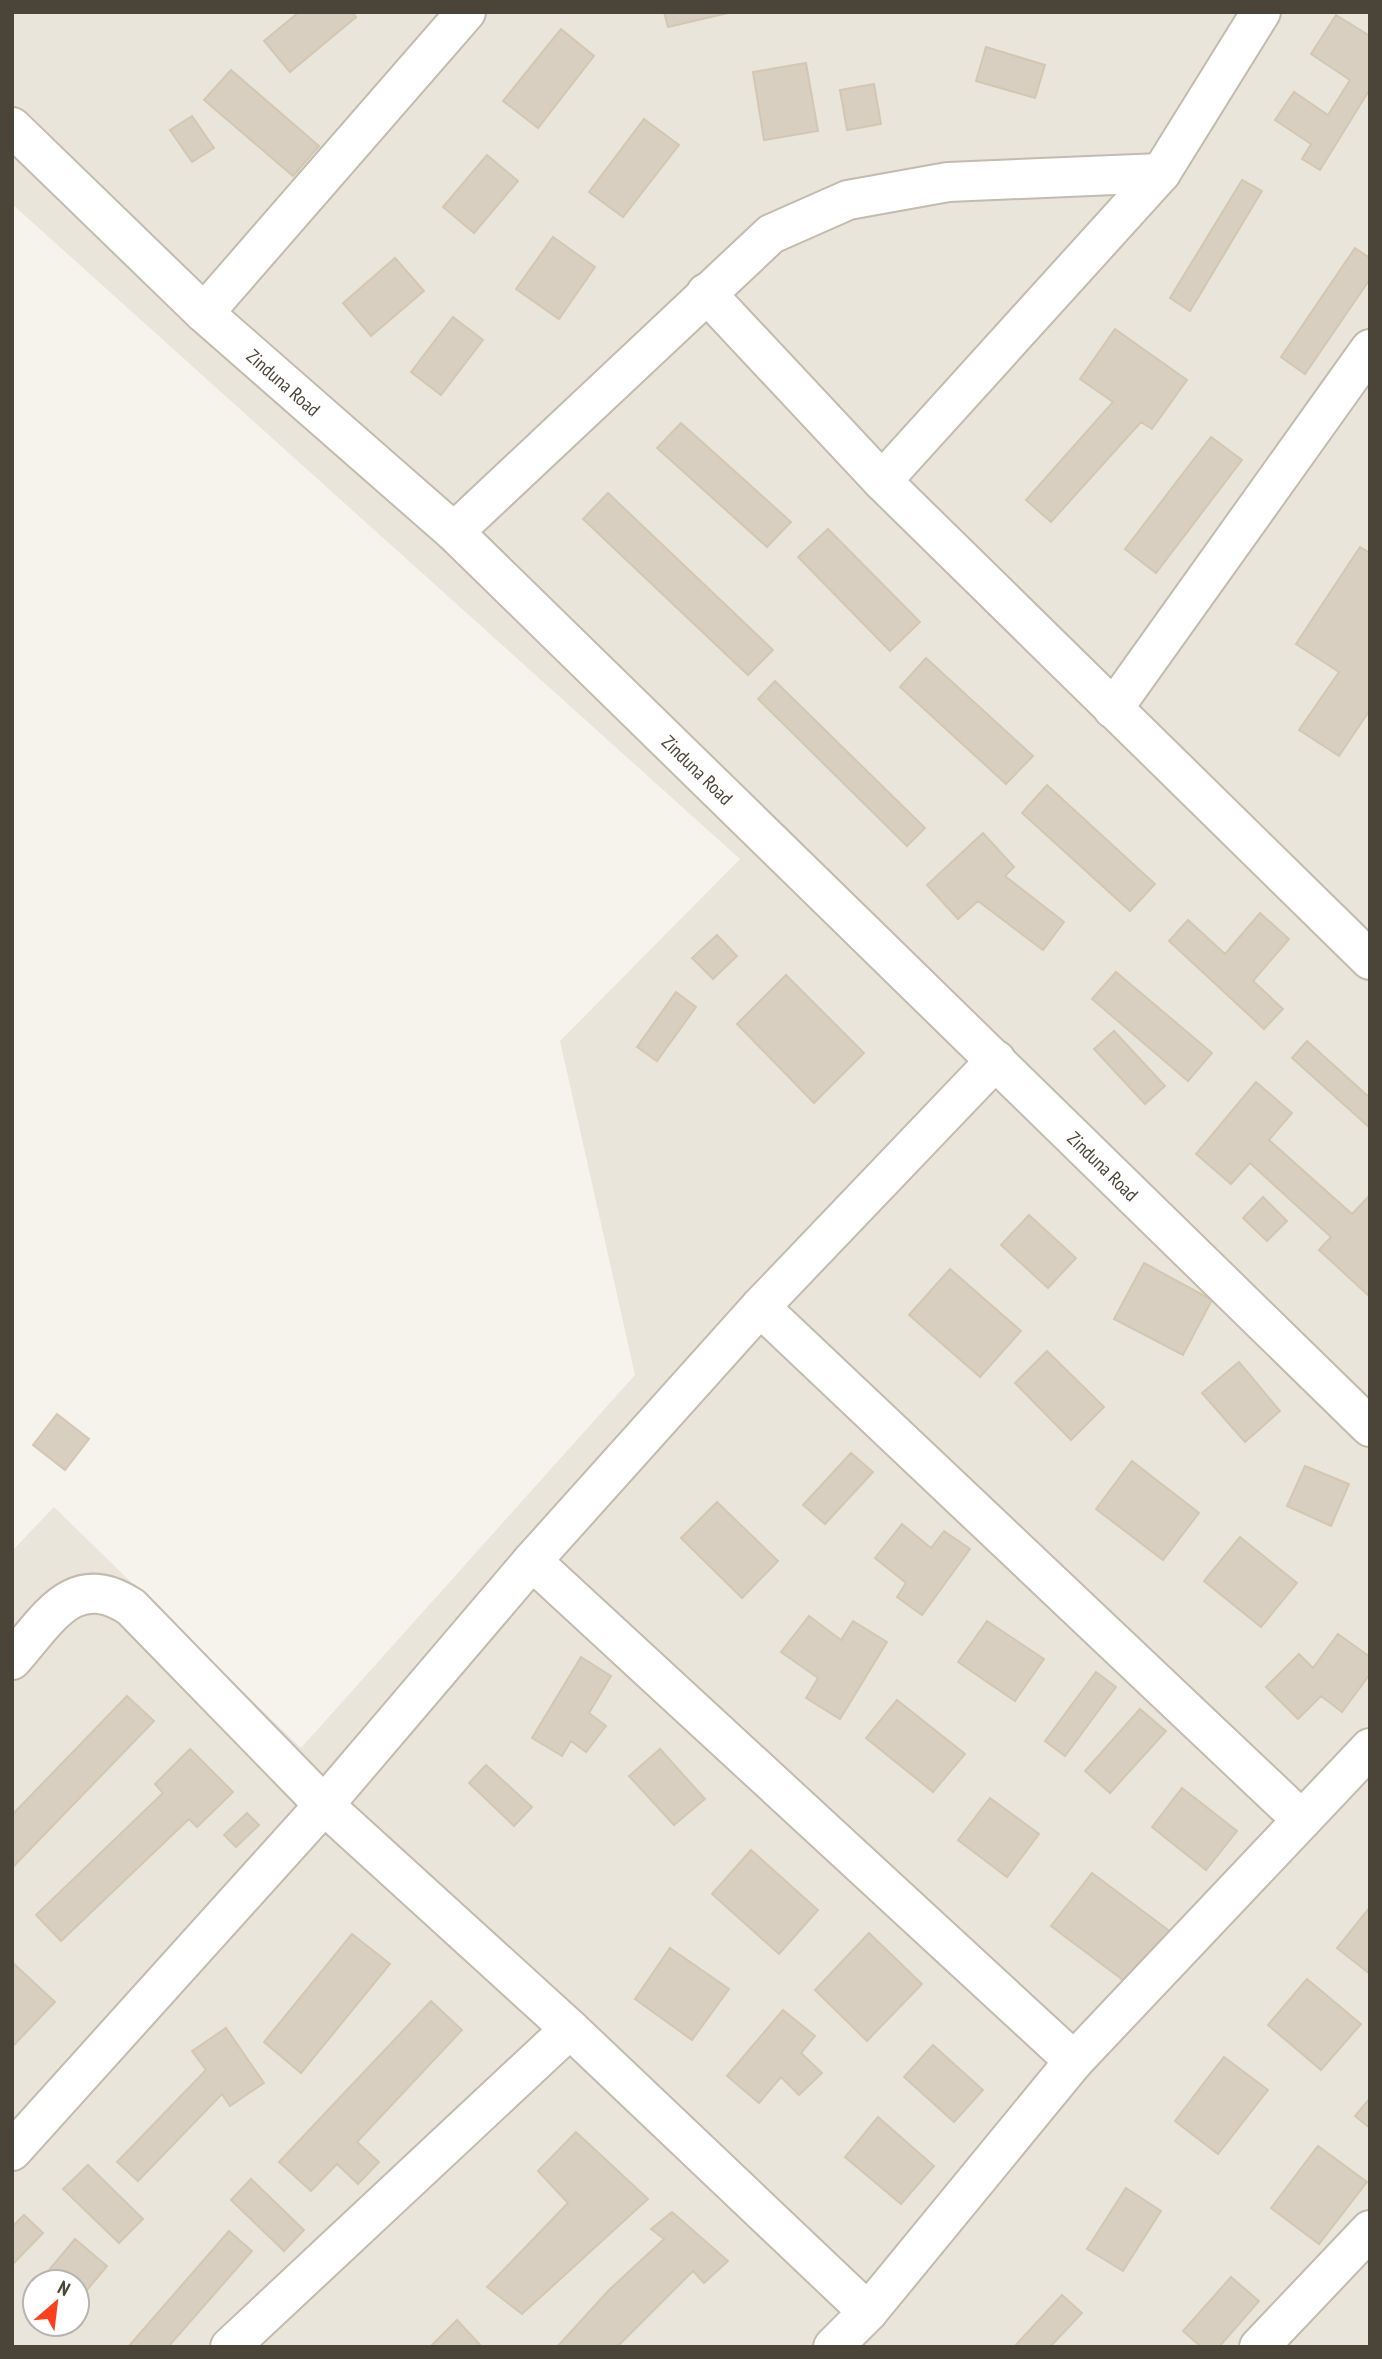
<svg xmlns="http://www.w3.org/2000/svg" width="1382" height="2359" viewBox="0 0 1382 2359" font-family="'PT Sans Narrow',sans-serif">
  <rect width="100%" height="100%" fill="#f6f3ec"/>
  <path fill="#eae5da" fill-rule="evenodd" d="M12,12H1370V2347H12V1551L54,1507L301,1748L635,1375L560,1041L740,859L12,204ZM35,2282H77V2324H35Z"/>
  <path fill="#d8cfc1" stroke="#d3c7b4" stroke-width="2" d="M299,12H352L356,17L290,72L264,41Z
    M664,12H732L668,27Z
    M1336,15L1370,36V89L1320,170L1302,159L1311,144L1275,120L1294,92L1328,115L1350,80L1311,54Z
    M561,29L594,56L538,128L503,101Z
    M986,47L1045,65L1035,98L976,81Z
    M806,63L818,131L764,140L753,72Z
    M231,70L319,146L293,176L204,100Z
    M874,84L881,124L847,130L840,90Z
    M192,116L214,148L192,162L170,130Z
    M644,119L679,145L623,217L589,192Z
    M487,155L518,181L474,233L443,207Z
    M1242,180L1262,191L1190,311L1170,298Z
    M553,237L595,267L559,319L516,289Z
    M1355,248L1370,258V279L1305,374L1281,357Z
    M395,258L424,291L371,336L343,303Z
    M453,317L483,340L441,395L411,372Z
    M1115,329L1187,380L1152,429L1141,422L1051,522L1026,500L1113,402L1080,379Z
    M681,423L791,522L767,547L657,448Z
    M1211,437L1242,460L1156,573L1125,549Z
    M608,493L773,650L748,675L583,519Z
    M828,529L920,622L890,651L798,557Z
    M1360,547L1370,553V710L1339,756L1299,730L1339,672L1296,644Z
    M926,658L1033,756L1006,784L900,687Z
    M775,681L925,828L907,846L758,699Z
    M1047,785L1155,884L1130,911L1022,813Z
    M983,833L1014,867L1005,876L1064,922L1043,950L978,901L958,919L927,885Z
    M1260,913L1289,939L1253,981L1283,1009L1264,1029L1169,941L1188,920L1225,954Z
    M717,935L737,956L713,979L692,958Z
    M1116,972L1212,1053L1188,1081L1092,999Z
    M786,975L864,1053L814,1103L737,1024Z
    M676,992L696,1007L657,1061L637,1047Z
    M1114,1031L1165,1086L1145,1104L1094,1049Z
    M1307,1041L1370,1098V1128L1292,1058Z
    M1256,1082L1292,1113L1269,1140L1352,1214L1370,1195V1297L1319,1250L1331,1237L1250,1163L1231,1184L1196,1154Z
    M1263,1197L1287,1221L1267,1241L1243,1218Z
    M1029,1215L1076,1258L1048,1288L1001,1245Z
    M1144,1263L1212,1300L1183,1355L1114,1319Z
    M950,1269L1021,1331L980,1377L909,1315Z
    M1047,1351L1104,1407L1071,1440L1015,1383Z
    M1239,1362L1280,1411L1245,1442L1202,1393Z
    M57,1414L89,1439L65,1470L33,1445Z
    M851,1453L873,1472L825,1524L803,1505Z
    M1132,1461L1199,1513L1163,1560L1096,1509Z
    M1305,1466L1349,1484L1331,1526L1287,1506Z
    M717,1502L778,1561L742,1598L681,1538Z
    M902,1524L931,1548L944,1531L970,1549L922,1615L897,1597L906,1583L875,1558Z
    M1240,1537L1297,1583L1261,1627L1204,1581Z
    M809,1616L841,1640L853,1621L887,1642L840,1719L806,1698L818,1678L781,1652Z
    M987,1621L1044,1659L1015,1701L958,1662Z
    M1338,1634L1370,1657V1674L1342,1712L1321,1696L1298,1719L1266,1687L1299,1654L1313,1668Z
    M581,1657L611,1676L589,1713L606,1726L586,1752L571,1741L562,1756L532,1738Z
    M1096,1672L1116,1687L1065,1756L1045,1741Z
    M127,1696L154,1721L12,1868V1815Z
    M897,1700L965,1754L933,1792L866,1738Z
    M1140,1709L1166,1731L1110,1793L1085,1771Z
    M190,1749L233,1792L197,1827L189,1819L61,1941L36,1915L163,1793L155,1784Z
    M660,1749L705,1799L674,1825L629,1776Z
    M486,1765L532,1807L514,1826L469,1783Z
    M1182,1788L1237,1831L1206,1870L1152,1827Z
    M990,1798L1039,1834L1007,1877L958,1840Z
    M247,1813L259,1825L236,1847L224,1835Z
    M751,1850L818,1910L779,1954L712,1894Z
    M1092,1873L1172,1933L1131,1986L1051,1926Z
    M1370,1907V1974L1337,1948Z
    M869,1933L922,1984L867,2041L815,1990Z
    M352,1934L390,1964L301,2073L264,2042Z
    M670,1948L729,1989L692,2040L635,1999Z
    M14,1964L55,2002L12,2047V1966Z
    M1307,1979L1361,2024L1321,2070L1268,2025Z
    M431,2001L462,2030L357,2142L379,2162L358,2184L337,2164L311,2191L279,2162Z
    M783,2010L815,2036L801,2053L822,2073L799,2095L781,2077L759,2103L727,2076Z
    M226,2028L264,2083L230,2106L222,2094L138,2181L117,2162L206,2070L192,2051Z
    M933,2045L983,2090L954,2122L904,2077Z
    M1224,2057L1268,2090L1218,2154L1175,2121Z
    M1370,2098V2128L1355,2116Z
    M878,2117L934,2166L901,2204L845,2157Z
    M576,2132L648,2199L522,2314L487,2287L568,2203L538,2171Z
    M1318,2146L1367,2182L1319,2244L1271,2208Z
    M88,2165L143,2219L119,2243L63,2189Z
    M251,2179L304,2230L284,2251L231,2200Z
    M1126,2188L1161,2211L1123,2271L1087,2249Z
    M672,2212L728,2261L704,2283L693,2271L617,2347H557L609,2290L664,2239L651,2229Z
    M24,2215L43,2233L12,2265V2227Z
    M229,2231L252,2251L168,2347H128Z
    M75,2239L107,2266L77,2302V2282H39Z
    M1231,2277L1259,2301L1219,2347H1201L1183,2331Z
    M35,2287V2309L24,2300Z
    M1062,2295L1082,2313L1050,2347H1014Z
    M457,2320L482,2347H430Z"/>
  <g fill="none" stroke-linecap="round" stroke-linejoin="round">
    <defs>
      <g id="minor">
        <path id="s1" d="M12,127L204,313L454,532L1370,1427"/>
        <path d="M706,293L882,481L1370,960"/>
        <path d="M204,313L466,12"/>
        <path d="M882,481L1161,173L1261,12"/>
        <path d="M454,532L771,234L848,200L948,182L1161,173"/>
        <path d="M1113,709L1370,349"/>
        <path d="M760,1307L1302,1820"/>
        <path d="M532,1561L1074,2061"/>
        <path d="M12,1660C48,1620 73,1569 131,1607L324,1805L570,2029L868,2312"/>
        <path d="M12,2151L324,1805L532,1561L760,1307L996,1060"/>
        <path d="M230,2347L570,2029"/>
        <path d="M833,2347L868,2312L1074,2061L1370,1748"/>
        <path d="M1259,2347L1370,2230"/>
      </g>
    </defs>
    <use href="#minor" stroke="#c2bbae" stroke-width="42"/>
    <use href="#minor" stroke="#fff" stroke-width="38"/>
  </g>
  <g text-anchor="middle" dominant-baseline="central" stroke-width="5" stroke-linejoin="round" paint-order="stroke">
    <g font-size="19" fill="#4b4439" stroke="#fff">
      <text stroke="none"><textPath href="#s1" startOffset="373">Zinduna Road</textPath></text>
      <text stroke="none"><textPath href="#s1" startOffset="940">Zinduna Road</textPath></text>
      <text stroke="none"><textPath href="#s1" startOffset="1507">Zinduna Road</textPath></text>
    </g>
  </g>
  <rect width="1382" height="2359" fill="none" stroke="#4b4439" stroke-width="28"/>
  <g transform="translate(56 2303) rotate(28)"><circle r="33" fill="#ffffff" stroke="#b7b4b0" stroke-width="2"/>
  <path d="M0-5L12 26L0 18L-12 26Z" fill="#fc3f1d"/>
  <text y="-10" font-size="19" font-weight="bold" text-anchor="middle" fill="#4b4439">N</text>
  </g>
</svg>
